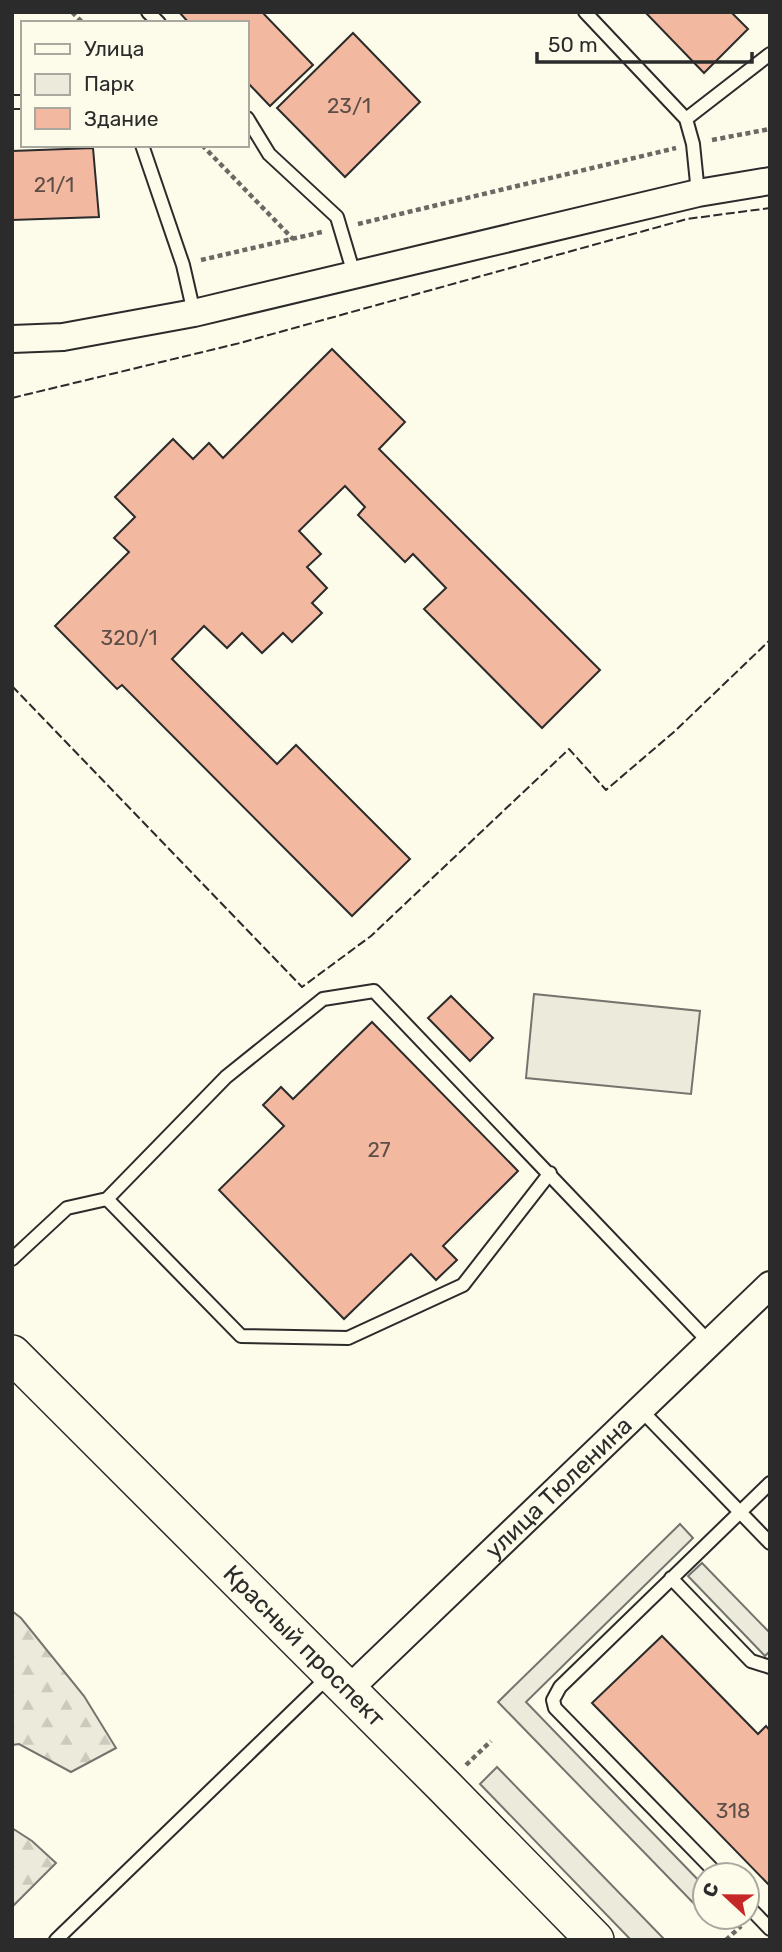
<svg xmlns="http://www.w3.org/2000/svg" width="782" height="1952" viewBox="0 0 782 1952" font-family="Rubik,sans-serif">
  <defs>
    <pattern id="forest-firs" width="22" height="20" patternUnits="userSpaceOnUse" patternTransform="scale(1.75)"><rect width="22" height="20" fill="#ecebdb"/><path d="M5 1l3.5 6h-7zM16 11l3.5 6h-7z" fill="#cbcabc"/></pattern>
  </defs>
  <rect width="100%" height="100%" fill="#fdfbea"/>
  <path fill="url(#forest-firs)" stroke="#74746e" stroke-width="2" d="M12,1611L21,1618L84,1696L116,1748L71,1772L19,1744L12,1745Z
    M12,1828L32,1841L56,1863L12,1907Z"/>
  <path fill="#ecebdb" stroke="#74746e" stroke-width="2" d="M534,994L700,1011L691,1094L526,1078Z"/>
  <path fill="#eceadb" stroke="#74746e" stroke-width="2" d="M680,1524L693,1538L526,1702L705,1887V1915L498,1702Z
    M702,1563L770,1633V1651L765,1656L688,1576Z
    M497,1767L665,1940H631L480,1784Z"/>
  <path fill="#f2b8a0" stroke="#2b2b2b" stroke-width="2" d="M179,12H262L313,65L270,106L247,82V23H189Z
    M645,12H731L748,29L704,73Z
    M353,33L420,102L345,177L277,108Z
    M93,148L99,217L12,220V151Z
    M332,349L405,422L379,449L600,670L542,728L424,609L446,588L413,554L405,562L358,515L365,507L345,486L299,531L321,554L307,567L327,588L312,603L322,613L292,642L283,633L262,653L242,633L227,648L204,626L172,659L277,764L296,745L410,859L352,916L122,685L117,689L55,626L129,552L114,538L135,517L115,497L173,439L193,459L209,443L223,458Z
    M451,996L493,1038L470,1061L428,1018Z
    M372,1022L518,1171L443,1246L457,1260L436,1280L411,1254L344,1319L219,1190L284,1126L263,1105L281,1087L293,1099Z
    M662,1636L758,1734L766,1726L770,1731V1886L592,1703Z"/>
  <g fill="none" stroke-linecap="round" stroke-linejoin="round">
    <defs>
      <path id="lane" d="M148,12L159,23
        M585,12L686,119L693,144L698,193
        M12,102H23
        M247,118L269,154L337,217L354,274
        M686,119L770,54
        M142,145L183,265L194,313
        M550,1173L463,1285L348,1338L241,1336L107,1199L226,1077L323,999L374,991L710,1343
        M12,1259L67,1208L107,1199
        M640,1409L770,1543
        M671,1578L751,1661L770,1667
        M718,1875L555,1708L553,1700L560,1687L770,1483
        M747,1905L770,1929
        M56,1940L329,1676"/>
      <g id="street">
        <path d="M12,339L63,337L194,313L698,193L770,181"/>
        <path id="s1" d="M348,1690L770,1285"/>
      </g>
      <g id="secondary">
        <path id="s2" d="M12,1354L444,1786L595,1940"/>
      </g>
    </defs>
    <use href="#lane" stroke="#2b2b2b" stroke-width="16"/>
    <use href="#street" stroke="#2b2b2b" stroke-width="30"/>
    <use href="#secondary" stroke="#2b2b2b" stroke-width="40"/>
    <path stroke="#6a6964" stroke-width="4.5" stroke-dasharray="5 3.5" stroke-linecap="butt" d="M72,12L83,23
      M712,140L770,129
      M202,145L293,239
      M358,224L676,148
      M201,260L322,232
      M466,1765L491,1741
      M726,1940L741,1926"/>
    <use href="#lane" stroke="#fdfbea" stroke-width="12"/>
    <use href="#street" stroke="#fdfbea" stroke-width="26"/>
    <use href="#secondary" stroke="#fdfbea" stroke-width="37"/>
    <path stroke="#2b2b2b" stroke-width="2" stroke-dasharray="9 3.5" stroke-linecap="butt" d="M12,398L240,343L687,219L770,208
      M12,686L302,987L371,936L569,749L606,790L675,731L770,640"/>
  </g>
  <g text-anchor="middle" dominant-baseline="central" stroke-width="5" stroke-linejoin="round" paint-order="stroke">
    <g font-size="21" fill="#5d4e48">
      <text x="349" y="105">23/1</text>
      <text x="54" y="184">21/1</text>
      <text x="129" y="637">320/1</text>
      <text x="379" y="1149">27</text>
      <text x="733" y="1810">318</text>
    </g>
    <g font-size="24" fill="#2b2b2b" stroke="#fdfbea">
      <text stroke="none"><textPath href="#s1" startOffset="292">улица Тюленина</textPath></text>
      <text stroke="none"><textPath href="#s2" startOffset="413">Красный проспект</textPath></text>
    </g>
  </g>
  <rect width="782" height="1952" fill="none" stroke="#2b2b2b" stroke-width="28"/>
  <rect x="21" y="21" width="228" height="126" fill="#fdfbea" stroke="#a9a89e" stroke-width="2"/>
  <rect x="35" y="44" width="35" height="10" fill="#fdfbea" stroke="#a9a89e" stroke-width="2"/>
  <text x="84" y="56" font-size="21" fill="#2b2b2b">Улица</text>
  <rect x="35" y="74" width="35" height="21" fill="#ecebdb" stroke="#a9a89e" stroke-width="2"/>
  <text x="84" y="91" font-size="21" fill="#2b2b2b">Парк</text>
  <rect x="35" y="108" width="35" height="21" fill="#f2b8a0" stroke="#a9a89e" stroke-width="2"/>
  <text x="84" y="126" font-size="21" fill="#2b2b2b">Здание</text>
  <g transform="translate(726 1896) rotate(292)"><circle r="33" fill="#fdfbea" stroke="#a9a89e" stroke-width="2"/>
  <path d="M0-5L12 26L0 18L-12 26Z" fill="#c62828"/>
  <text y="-10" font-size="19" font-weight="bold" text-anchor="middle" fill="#2b2b2b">С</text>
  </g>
  <path d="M537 52v10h215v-10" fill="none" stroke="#2b2b2b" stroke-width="3.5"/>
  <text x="548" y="52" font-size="21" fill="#2b2b2b" stroke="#fdfbea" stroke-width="5" paint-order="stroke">50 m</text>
</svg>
